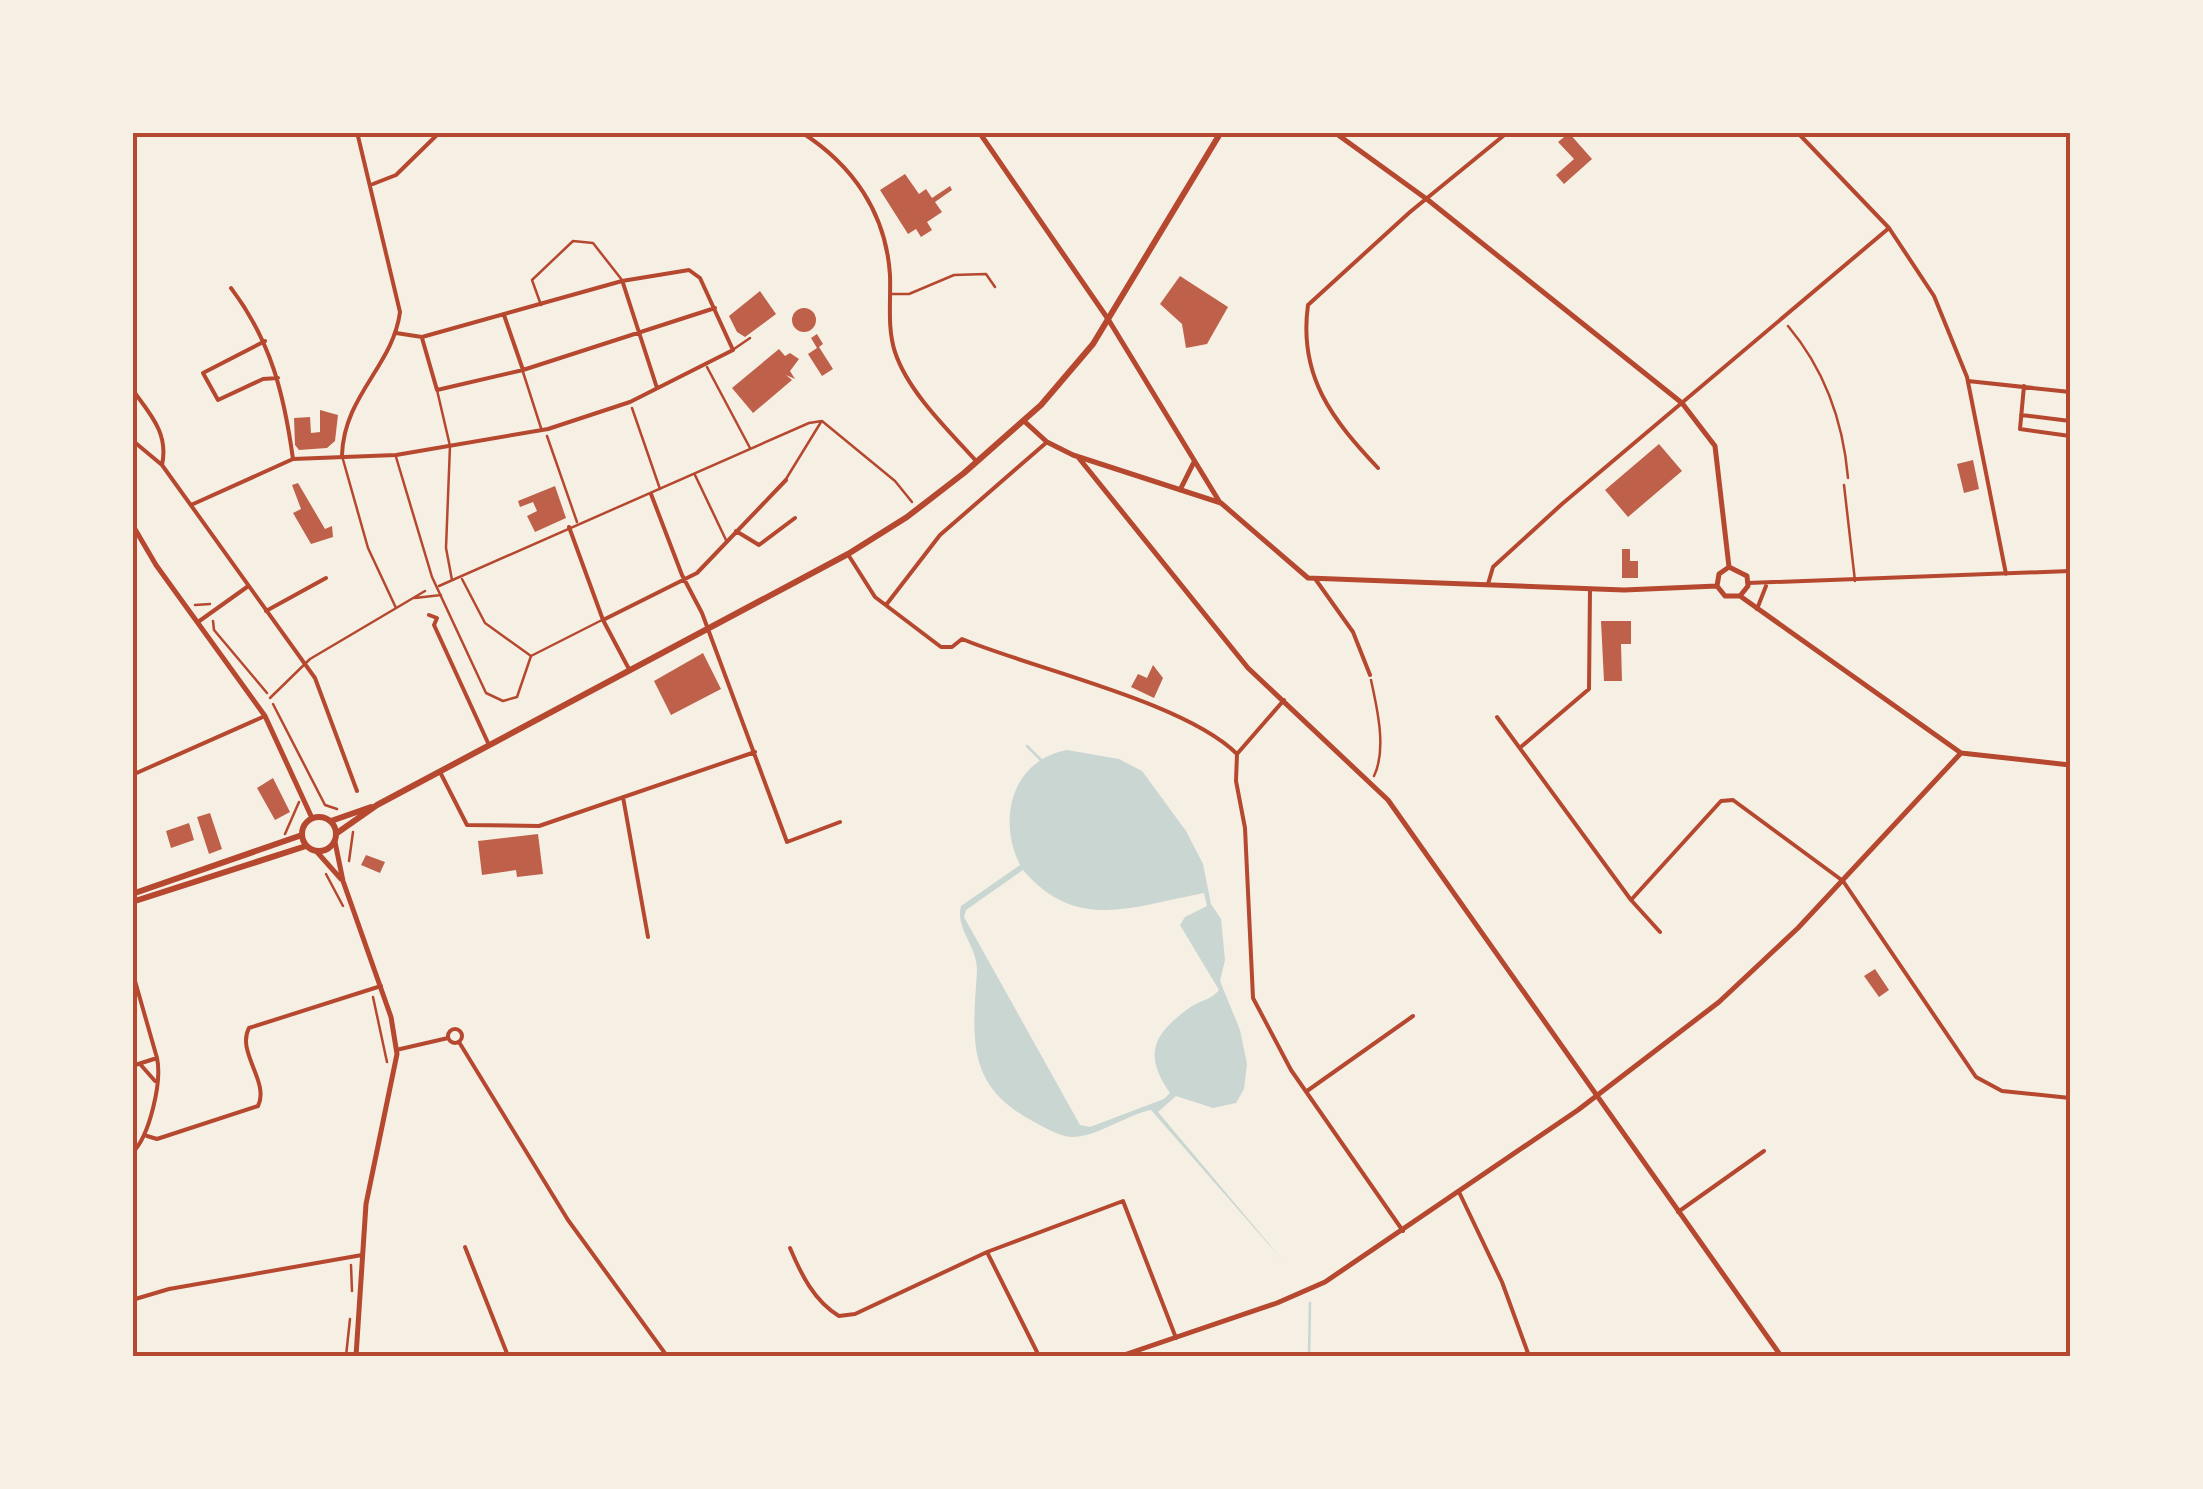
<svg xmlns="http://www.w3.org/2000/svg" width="2203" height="1489" viewBox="0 0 2203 1489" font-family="'Open Sans',sans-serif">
  <rect width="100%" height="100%" fill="#f6efe4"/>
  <path fill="#c9d6d2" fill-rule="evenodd" d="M1067,750L1119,759L1142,771L1186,831L1203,864L1211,904L1221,919L1225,960L1220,981L1240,1030L1247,1064L1244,1089L1236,1103L1213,1108L1176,1096L1158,1112L1285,1263L1151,1110C1126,1115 1095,1138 1071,1137C1058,1136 1040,1125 1029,1119C965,1084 973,1035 977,971C978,947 955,929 961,906L1020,865C998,821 1010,761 1067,750ZM1023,870C1077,933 1133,906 1204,893L1207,906L1185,917L1180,925L1219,990C1212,999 1202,1000 1192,1006C1154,1033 1142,1053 1170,1093L1164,1099L1090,1127L1080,1125L964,917L966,910Z"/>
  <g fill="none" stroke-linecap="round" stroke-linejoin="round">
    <path stroke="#c9d6d2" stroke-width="2.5" d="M1027,746L1042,761
      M1309,1356L1310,1303"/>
  </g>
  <path fill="#bf614a" d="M1569,133L1592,159L1564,184L1556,175L1574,159L1558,142Z
    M905,174L919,194L926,189L932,198L950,186L952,190L935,202L942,212L927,222L932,230L921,237L916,229L908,234L880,190Z
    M1180,276L1228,307L1207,344L1186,348L1182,324L1160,304Z
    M760,291L776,314L745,337L737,332L729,316Z
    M792 320a12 12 0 1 1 24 0a12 12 0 1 1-24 0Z
    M817,334L823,344L819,347L833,369L822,376L808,354L817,348L811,338Z
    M779,349L785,356L790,353L799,359L790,371L795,379L786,375L792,380L753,413L732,388Z
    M320,410L338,415L335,441L327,448L299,450L295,445L294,418L310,417L311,433L320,432Z
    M1659,444L1682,471L1628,517L1605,490Z
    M1973,460L1979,489L1964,493L1957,464Z
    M298,483L325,529L332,526L333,537L311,544L293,513L301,509L292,485Z
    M555,486L566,518L535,532L527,516L537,511L533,502L520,507L518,501Z
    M1622,549H1630V561H1638V578H1622Z
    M1601,621H1631V644H1621L1622,681H1604Z
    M703,653L721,689L671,715L654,681Z
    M1153,665L1163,678L1154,698L1131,687L1138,674L1147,678Z
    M273,778L290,812L275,820L257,788Z
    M210,813L222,849L209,854L197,817Z
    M189,823L194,840L171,848L166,831Z
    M538,834L543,874L517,877L516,870L482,875L478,841Z
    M366,855L385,862L380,873L361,865Z
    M1875,969L1889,990L1879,997L1864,976Z"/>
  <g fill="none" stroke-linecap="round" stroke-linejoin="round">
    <path stroke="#b5482f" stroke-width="2.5" d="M1788,326C1825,370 1843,420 1848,478
      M195,605L210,604
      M213,621L214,630L267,693
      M1371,680C1377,708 1387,749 1374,776
      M273,704L325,805L337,809
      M285,834L299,802
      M349,861L353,832
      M326,874L343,906
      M373,997L387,1062
      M351,1265L352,1291
      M346,1356L350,1319"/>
    <path stroke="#b5482f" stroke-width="2.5" d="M892,294H909L954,275L986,274L995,287
      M541,305L532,280L573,241L593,243L622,280
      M734,349L750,338
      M1844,485L1855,581"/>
    <path stroke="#b5482f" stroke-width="2.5" d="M707,367L750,448
      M523,372L541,428
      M437,390L450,446L446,548L452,580
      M632,408L660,489
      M547,436L577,522
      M342,456L368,548L396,608
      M396,457L432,577L486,693L503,701L517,697L531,656
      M695,475L726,540
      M786,479L821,422
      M462,579L485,623L531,656L602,620
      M439,586L809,423L822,421L895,481L912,502
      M415,598L441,595
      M270,698L310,659L425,591"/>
    <path stroke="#b5482f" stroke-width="4" d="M801,132C853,165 886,213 890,275C891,300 887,328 895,352C908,392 949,431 977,462
      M1797,132L1889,228L1934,296L1967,377L2006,574
      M373,184L396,175L440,132
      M623,283L657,388
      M231,288C271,341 284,394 293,459
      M504,315L523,370
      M422,338L437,390L523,370L715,308
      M265,341L203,373L218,400L263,379L278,378
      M1968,381L2070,392
      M2024,386L2020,429L2070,436
      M132,389C150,414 169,433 162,465
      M2021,415L2070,421
      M132,440L162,465L315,678L357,791
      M342,455C344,395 393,366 400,312L357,132
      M1378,468C1333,420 1298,377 1308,305L1410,212L1508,132
      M651,494L682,575L702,613L787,842L840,822
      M191,505L293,459L396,455L548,429L630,402L733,350L700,278L689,270L622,281L422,337L396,333
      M569,527L603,620L630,671
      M736,531L759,545L795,518
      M849,556L875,597L941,647H952L962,639C1034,669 1185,702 1237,754
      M1316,580L1353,632L1370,675
      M1748,583L2070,571
      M1488,584L1493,567L1562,504L1889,228
      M886,605L940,535L1047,442
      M1757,609L1766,586
      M266,611L326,578
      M429,615L437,618L434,625L489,745
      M603,620L697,573L786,480
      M198,622L247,587
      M1284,700L1237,754L1236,781L1245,828L1253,998L1291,1070L1403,1231
      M1497,717L1631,900L1660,932
      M1522,746L1589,689L1590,589
      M440,772L467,825L539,826L755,752
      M132,775L265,716
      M623,797L648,937
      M1631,900L1721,801L1733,800L1843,881L1976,1077L2002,1091L2070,1098
      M135,981L157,1058
      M448 1036a7 7 0 1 1 14 0a7 7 0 1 1-14 0Z
      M459,1042L568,1220L667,1356
      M396,1050L448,1038
      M140,1064L155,1081
      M132,1066L157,1058C162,1081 150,1136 132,1153
      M1307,1091L1413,1016
      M147,1136L157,1139L258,1106C270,1082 236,1052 249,1028L381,986
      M1459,1192L1502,1282L1529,1356
      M1678,1212L1764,1151
      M465,1247L508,1356
      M790,1248C801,1274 814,1301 839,1316L855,1314L987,1252L1123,1201L1176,1338
      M987,1252L1039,1356
      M132,1300L169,1289L362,1255"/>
    <path stroke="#b5482f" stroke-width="5" d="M979,132L1108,319L1219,501
      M1334,132L1428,200L1682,403L1715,446L1729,567
      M1024,421L1047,442L1073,455L1221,503L1308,578L1624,590L1717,586
      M1078,457L1248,668L1388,800L1781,1356
      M1180,490L1194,462
      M132,524L156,565L265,716L312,818
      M1729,567L1747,576L1748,586L1740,596
      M1717,586L1725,596H1740
      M1717,586L1719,574L1729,567
      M1740,596L1961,753L2070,765
      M335,842L343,881L391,1017L397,1054L366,1204L356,1356
      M317,852L341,879
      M1121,1356L1277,1303L1325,1282L1578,1110L1719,1002L1798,928L1961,753"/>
    <path stroke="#b5482f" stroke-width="6" d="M302 834a17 17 0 1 1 34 0a17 17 0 1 1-34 0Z
      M331,821L371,807
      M337,833L377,805L848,554L907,517L964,473L1041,405L1093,344L1221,132
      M132,894L302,835
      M132,902L306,846"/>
  </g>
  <rect width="2203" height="1489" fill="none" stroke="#f6efe4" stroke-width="270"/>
  <rect x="135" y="135" width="1933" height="1219" fill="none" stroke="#b5482f" stroke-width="4"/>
</svg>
